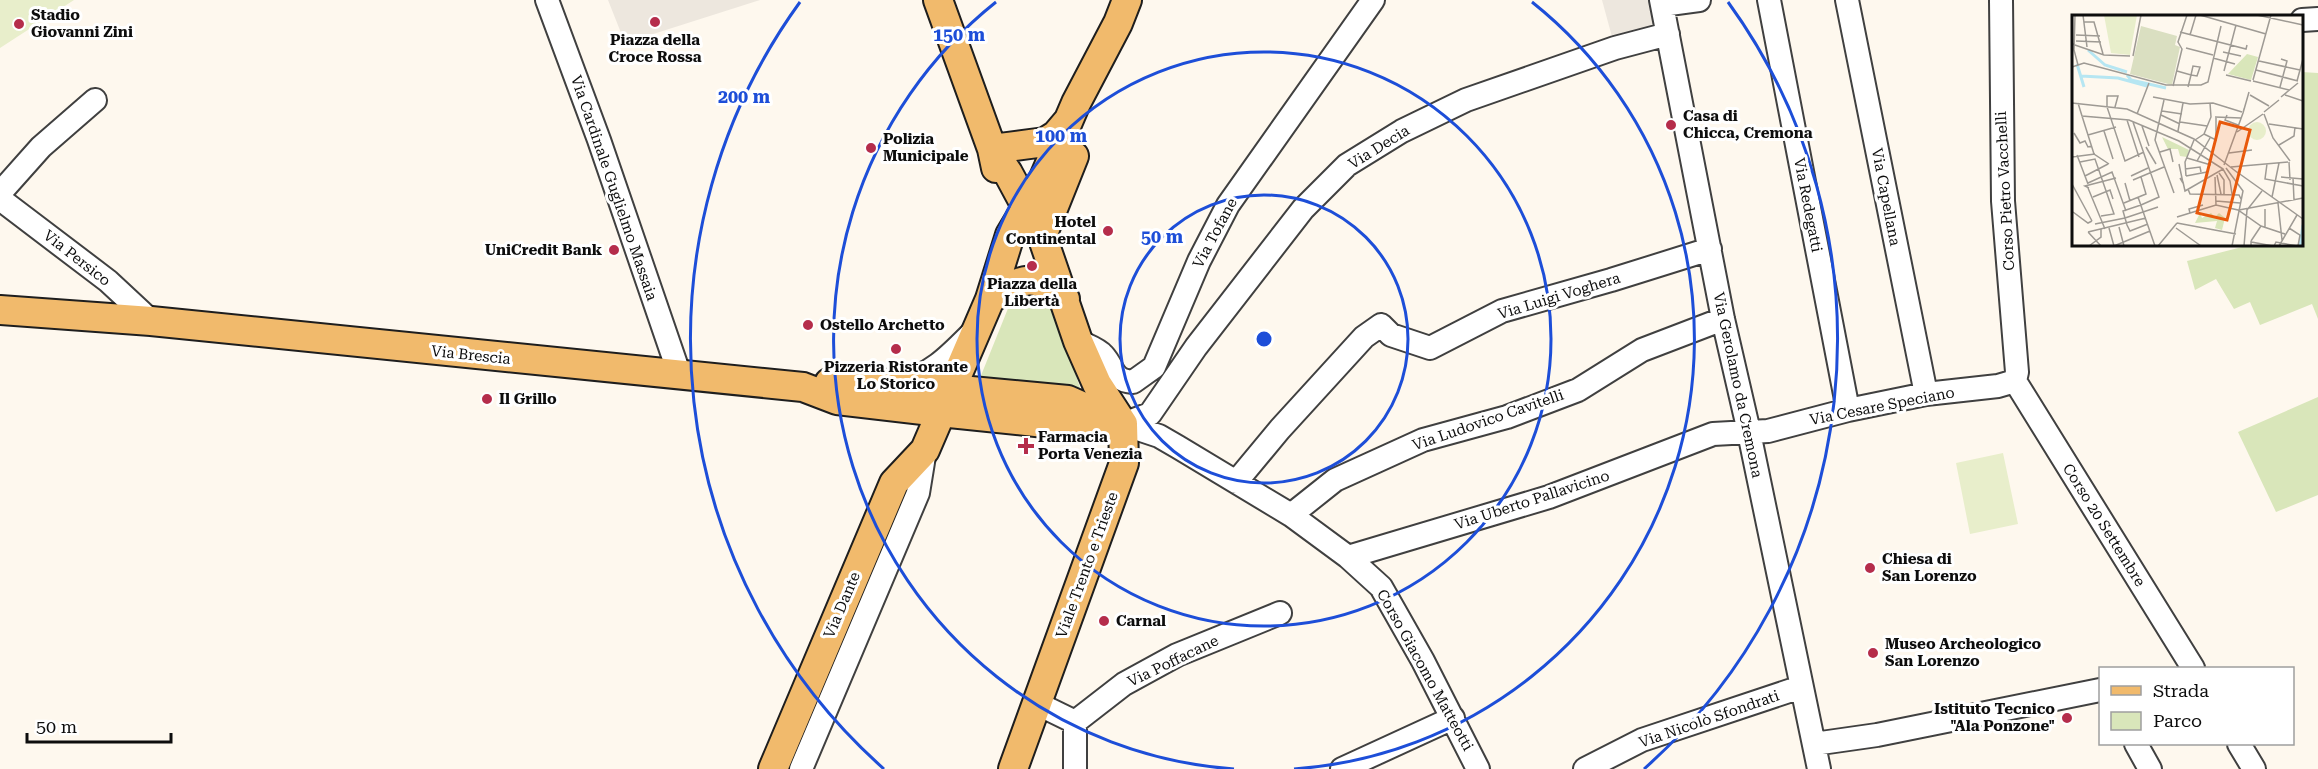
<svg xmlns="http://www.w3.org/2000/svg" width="2318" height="769" viewBox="0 0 2318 769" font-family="'Roboto Serif',serif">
  <rect width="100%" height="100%" fill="#fef8ee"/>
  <path fill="#d9e6ba" d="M2302,72L2318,73V319L2312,304L2260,325L2250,302L2234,309L2216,279L2195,290L2187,261L2250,245L2302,244Z
    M1027,287L1052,300L1080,388L980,378L1011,301Z
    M2318,397V495L2276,512L2238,432Z"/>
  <path fill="#e8eecb" d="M0,0H74L0,48Z
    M2003,453L2018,524L1970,534L1956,463Z"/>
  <path fill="#ede7de" d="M608,0H760L625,43Z
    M1602,0H1661L1668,34L1615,48Z"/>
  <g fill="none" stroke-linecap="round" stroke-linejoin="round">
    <defs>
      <path id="minor" d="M547,0L599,140L680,376
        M1661,0L1723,319L1747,423L1819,769
        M1769,0L1848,410
        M1847,0L1926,394
        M2001,0L2003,201L2017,372L2015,381
        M1662,5L1699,0
        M2302,20L2318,19
        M0,193L41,147L95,100
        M0,199L108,281L151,321
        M1078,341C1086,345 1098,349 1103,355C1115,368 1111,380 1133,382L1154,367L1199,261L1228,205L1373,0
        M2015,381L2193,668
        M900,383C933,374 950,355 973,332
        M1123,424L1150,414L1196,347L1303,209L1347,165L1402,131L1466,100L1615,48L1668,34
        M1123,424L1159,436L1178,447L1291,515L1348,557L1381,587L1423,661L1478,769
        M1236,482L1280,429L1364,337L1381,325L1391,335L1430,348L1502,311L1611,280L1710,249
        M1291,515L1335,480L1423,440L1507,417L1578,390L1642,350L1723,319
        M1348,557L1549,497L1713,434L1768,431L1848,410L1926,394L1998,386L2015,381
        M1036,703L1075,722
        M1075,722L1124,684L1177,655L1280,613
        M1814,744L1877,735L2100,690
        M2136,744L2150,769
        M2239,744L2254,769
        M801,769L918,493L925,450
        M1075,769V722
        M1342,769L1453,718
        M1585,769L1642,740L1801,687"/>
      <path id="major" d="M938,0L992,149L996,168
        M992,149L1008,173L1042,236L1078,341L1097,384L1123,424
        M992,149L1045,142L1056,135L1067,122
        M1042,236L1074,156
        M990,299C1021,279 1035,270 1065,299
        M0,310L151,321L803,387L837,400L940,412L1054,424H1123
        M829,383L839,382L896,384L1068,400L1113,420
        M773,769L894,483L925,450L990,299L1010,235L1043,180L1076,103L1118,23L1127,0
        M1013,769L1124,463L1123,424"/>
    </defs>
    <use href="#minor" stroke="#404040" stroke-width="26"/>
    <use href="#major" stroke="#1e1e1e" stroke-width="32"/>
    <use href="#minor" stroke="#fff" stroke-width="22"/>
    <use href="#major" stroke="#f1ba6c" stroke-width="28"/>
  </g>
  <g fill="none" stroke="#1d4ed8" stroke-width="3">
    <circle cx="1264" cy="339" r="144"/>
    <circle cx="1264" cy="339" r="287"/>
    <path d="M1234 769A431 431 0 0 1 996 2M1532 2A431 431 0 0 1 1294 769"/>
    <path d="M884 769A574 574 0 0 1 800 2M1728 2A574 574 0 0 1 1644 769"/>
  </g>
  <g fill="#b52d4b" stroke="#fff" stroke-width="2">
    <circle cx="655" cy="22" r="6"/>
    <circle cx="19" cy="24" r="6"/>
    <circle cx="1671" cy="125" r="6"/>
    <circle cx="871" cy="148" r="6"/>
    <circle cx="1108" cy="231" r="6"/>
    <circle cx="614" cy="250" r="6"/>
    <circle cx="1032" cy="266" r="6"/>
    <circle cx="808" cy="325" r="6"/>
    <circle cx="896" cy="349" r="6"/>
    <circle cx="487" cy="399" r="6"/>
    <path d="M1023 437h6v6h6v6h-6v6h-6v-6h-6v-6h6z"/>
    <circle cx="1870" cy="568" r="6"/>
    <circle cx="1104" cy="621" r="6"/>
    <circle cx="1873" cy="653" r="6"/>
    <circle cx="2067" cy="718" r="6"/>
  </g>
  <g text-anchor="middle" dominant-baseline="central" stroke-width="6" stroke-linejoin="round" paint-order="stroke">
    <g font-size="15" font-weight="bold" fill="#0d0d0d" stroke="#fff" text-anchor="start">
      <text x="31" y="15">Stadio<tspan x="31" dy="17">Giovanni Zini</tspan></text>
      <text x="655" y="40" text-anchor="middle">Piazza della<tspan x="655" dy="17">Croce Rossa</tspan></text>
      <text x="1683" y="116">Casa di<tspan x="1683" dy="17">Chicca, Cremona</tspan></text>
      <text x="883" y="139">Polizia<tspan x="883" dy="17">Municipale</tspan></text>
      <text x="1096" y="222" text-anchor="end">Hotel<tspan x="1096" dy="17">Continental</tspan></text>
      <text x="602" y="250" text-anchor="end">UniCredit Bank</text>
      <text x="1032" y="284" text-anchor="middle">Piazza della<tspan x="1032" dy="17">Libertà</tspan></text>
      <text x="820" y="325">Ostello Archetto</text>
      <text x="896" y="367" text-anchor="middle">Pizzeria Ristorante<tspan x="896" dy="17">Lo Storico</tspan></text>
      <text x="499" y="399">Il Grillo</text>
      <text x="1038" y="437">Farmacia<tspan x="1038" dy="17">Porta Venezia</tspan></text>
      <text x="1882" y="559">Chiesa di<tspan x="1882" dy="17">San Lorenzo</tspan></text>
      <text x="1116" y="621">Carnal</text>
      <text x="1885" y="644">Museo Archeologico<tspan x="1885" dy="17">San Lorenzo</tspan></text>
      <text x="2055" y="709" text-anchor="end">Istituto Tecnico<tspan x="2055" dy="17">"Ala Ponzone"</tspan></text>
    </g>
    <g font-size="15" fill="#0d0d0d" stroke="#fff">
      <text transform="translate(1379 147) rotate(-32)">Via Decia</text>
      <text transform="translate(614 188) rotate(71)">Via Cardinale Guglielmo Massaia</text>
      <text transform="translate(2005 191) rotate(-93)">Corso Pietro Vacchelli</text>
      <text transform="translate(1886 197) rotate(79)">Via Capellana</text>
      <text transform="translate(1808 205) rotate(79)">Via Redegatti</text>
      <text transform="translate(1215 233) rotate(-62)">Via Tofane</text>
      <text transform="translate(77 258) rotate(38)">Via Persico</text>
      <text transform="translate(1559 296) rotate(-17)">Via Luigi Voghera</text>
      <text transform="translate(471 355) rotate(6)">Via Brescia</text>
      <text transform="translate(1738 385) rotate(78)">Via Gerolamo da Cremona</text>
      <text transform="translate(1882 406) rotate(-11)">Via Cesare Speciano</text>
      <text transform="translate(1488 420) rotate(-19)">Via Ludovico Cavitelli</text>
      <text transform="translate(1532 500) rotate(-18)">Via Uberto Pallavicino</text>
      <text transform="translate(2104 525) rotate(58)">Corso 20 Settembre</text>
      <text transform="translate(1087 565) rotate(-70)">Viale Trento e Trieste</text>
      <text transform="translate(842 605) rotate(-67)">Via Dante</text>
      <text transform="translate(1173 661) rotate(-26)">Via Poffacane</text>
      <text transform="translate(1425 670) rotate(61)">Corso Giacomo Matteotti</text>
      <text transform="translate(1709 719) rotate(-19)">Via Nicolò Sfondrati</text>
    </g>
  </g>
  <g transform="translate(2072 15)">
    <rect width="231" height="231" fill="#fef8ee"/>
    <path d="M175,39L186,42L179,65L156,59ZM90,122L117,135L115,142L108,141L106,134H96ZM128,198L130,203L139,198L143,202L147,198L153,203L150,215L143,213L145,206L123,208Z" fill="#d9e6ba"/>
    <path d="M69,11L105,21L103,30L108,32L100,70L58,59Z" fill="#dadfc1"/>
    <path d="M32,0H65L58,40L39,38ZM176 116a9 9 0 1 1 18 0a9 9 0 1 1-18 0Z" fill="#e8eecb"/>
    <path fill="none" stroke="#b6e6f2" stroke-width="3" d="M16,35L33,50L55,57M5,49L12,72M55,60L59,65L94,73M9,61L46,63L75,71M228,231L231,210"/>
    <path fill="none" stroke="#9e9a94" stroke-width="1.5" d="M3,0L2,35L6,50M11,0L15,32M128,0L194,19M185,0L231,10M12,7H22L31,39M108,17L174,34L175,30M4,20L28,21M118,20L124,0M4,26L29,27M0,29L32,40L58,41M114,33L141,40M151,37L169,41M61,41L69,0M141,43L163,49M187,46L228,55M0,52L12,48L94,70H129L136,67L149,11M184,55L226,66M105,56L119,60L125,61L128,52L121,51L119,60L116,72M152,56L164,10M154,60L179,66M181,65L199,0M181,66L217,75M225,66L231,44M101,71L110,34L106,27L115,0M208,72L215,46L209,44M178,80L197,91M213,80L231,86M81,82L118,89L141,88L170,97M209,82L226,68M92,85L83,125L102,178M0,88L55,94L122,124L166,158M6,88L10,101L57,105L107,126L151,154M43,92L46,81H35V92L53,146L72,137M172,94L171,98L177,77M90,96L110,99M192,97L207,85M65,99L77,68M192,99L201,123L218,146M89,100L108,109M155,100L153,105L166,110M10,101L22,139L37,149M143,102L169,103M55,105L67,142M61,107L87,182L69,190M108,107L135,111M197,109L231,114M70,111L77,131M32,116L41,144M106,116L111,88M165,117L191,99M2,118L8,128L13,126L16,132L20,131M132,119L144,125V102M16,120L44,112M123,125L132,119L139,102L138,88M207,130L222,121L223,112M74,132L84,149M88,137L98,134L101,147M157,138L180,135M5,140L16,169M0,142L23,139M115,143L139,150M125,146L138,123M8,147L23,144L42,199L29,201M217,147L218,165M107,149L111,168L108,163M195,149L193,164L231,171M152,150L171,98M159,152L216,147M154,153L171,176L160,231M113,154L128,152L129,157M165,157L231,204M147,158L152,165V179M145,160L149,179M13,161L36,149M59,161L76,153M114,161L113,147L122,125M114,161L135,157M143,162L144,190M209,162L231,164M221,163L222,185M61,165L92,152M111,167L113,176L151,154L158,166L160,179M16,168L40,157L54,196M53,168L58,186M0,169L20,206M16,173L33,214M17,173L13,171L44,163M116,174L118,179L167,180L169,184M21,182L38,175L41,184M66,182L83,231M200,182L207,148M144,186L168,188M52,188L74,179L69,162M206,188L210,225M69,190L51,196L55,210L58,216L76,209M167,195L231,183M1,197L16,208L20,206M118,198L117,194L131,190M105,202L144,190L166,195L189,211L213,219M53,203L86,192M105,208L164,219M23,209L53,203M47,212L52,231M37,213L42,231M104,213L129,231M193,213V194M217,213L228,220L226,231M16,217L74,203M16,217L29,231M179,226L189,211M17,231L29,222V214M42,231L78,216M86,231L105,208M172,231L175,195L190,176M179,231V227L201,231M202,231L204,227L225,231M207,231L225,200"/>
    <path fill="#e8590c" fill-opacity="0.15" stroke="#e8590c" stroke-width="3" d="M148,107L178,115L155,205L125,198Z"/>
    <rect width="231" height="231" fill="none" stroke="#0d0d0d" stroke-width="3"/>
  </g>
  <circle cx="1264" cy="339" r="9" fill="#1d4ed8" stroke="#fff" stroke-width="3"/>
  <g font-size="18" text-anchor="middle" font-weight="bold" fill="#1d4ed8" stroke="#fff" stroke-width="6" stroke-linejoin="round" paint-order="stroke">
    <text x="959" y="41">150 m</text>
    <text x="744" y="103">200 m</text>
    <text x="1061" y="142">100 m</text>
    <text x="1162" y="243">50 m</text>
  </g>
  <rect x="2099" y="667" width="195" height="78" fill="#ffffff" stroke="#9e9e9e" stroke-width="1.5"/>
  <rect x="2111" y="686" width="30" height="9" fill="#f1ba6c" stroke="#9e9e9e" stroke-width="1.5"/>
  <text x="2153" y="697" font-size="18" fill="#0d0d0d">Strada</text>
  <rect x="2111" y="712" width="30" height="18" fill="#d9e6ba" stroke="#9e9e9e" stroke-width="1.5"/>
  <text x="2153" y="727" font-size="18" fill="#0d0d0d">Parco</text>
  <path d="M27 733v9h144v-9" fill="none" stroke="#0d0d0d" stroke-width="3"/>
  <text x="36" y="733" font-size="18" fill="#0d0d0d" stroke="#ffffff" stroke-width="4.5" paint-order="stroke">50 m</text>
</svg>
